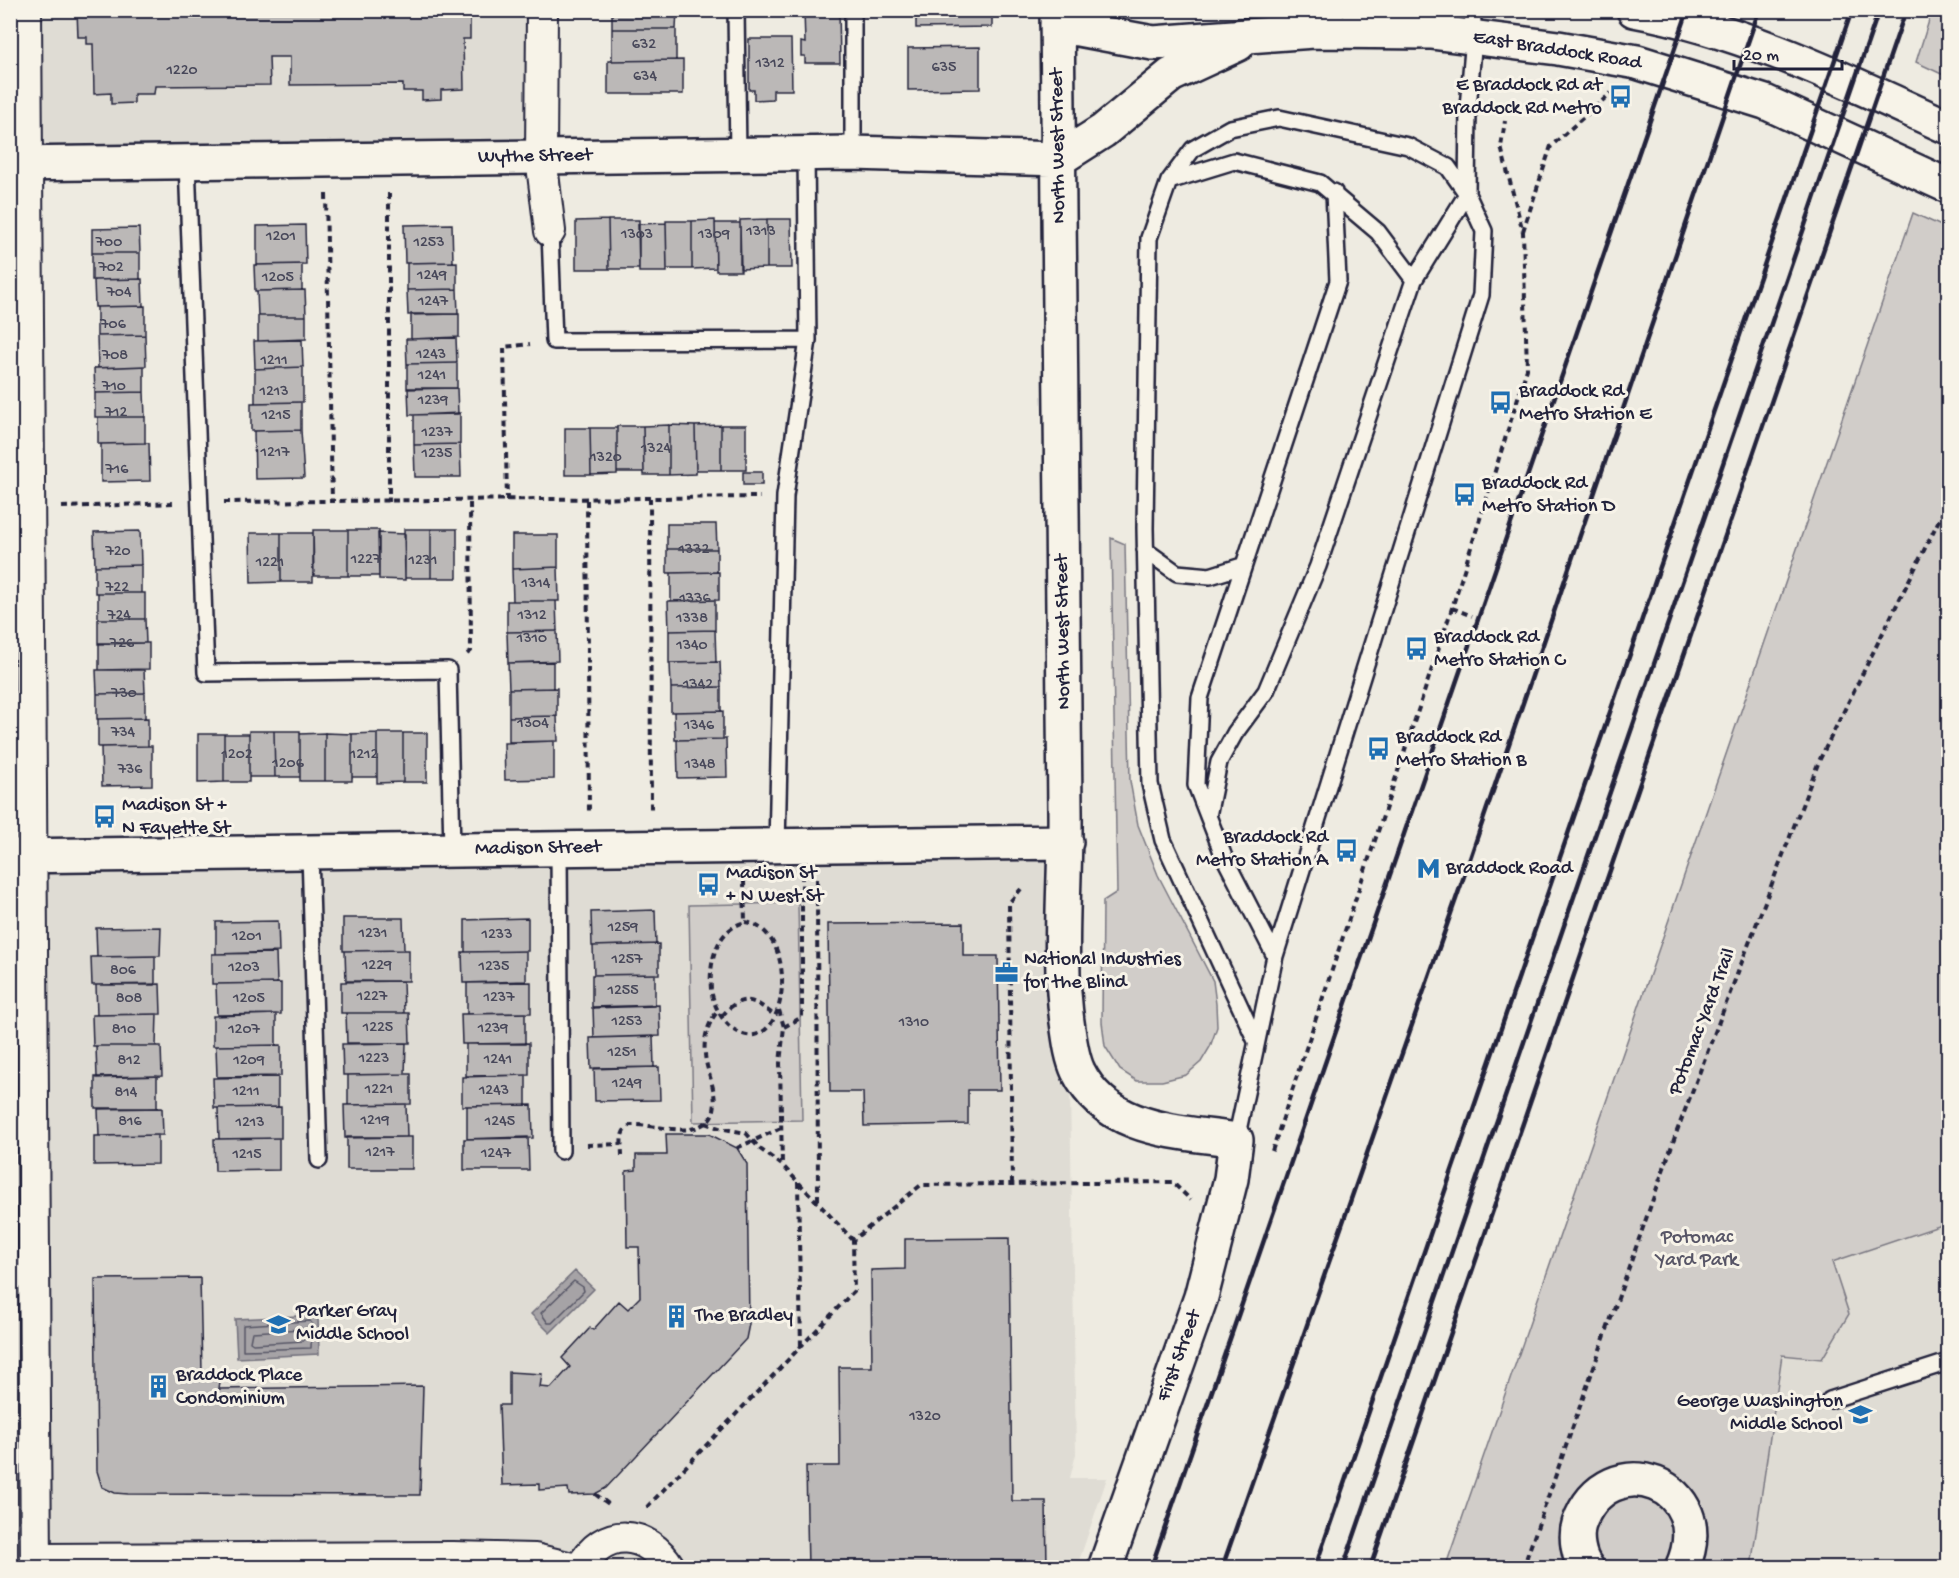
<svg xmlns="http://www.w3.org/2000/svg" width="1959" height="1578" viewBox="0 0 1959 1578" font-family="'Gochi Hand',sans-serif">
  <rect width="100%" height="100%" fill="#eeebe1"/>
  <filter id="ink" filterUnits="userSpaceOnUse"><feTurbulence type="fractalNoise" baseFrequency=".0167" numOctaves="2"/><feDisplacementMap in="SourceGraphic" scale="12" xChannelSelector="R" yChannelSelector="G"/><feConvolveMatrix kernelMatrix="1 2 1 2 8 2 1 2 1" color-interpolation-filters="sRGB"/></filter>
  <g filter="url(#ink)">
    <path fill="#dfdcd4" d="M11,11H542L543,161L28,167L31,859L1066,845L1076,1454L1070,1478H1107L1077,1567L11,1568Z
      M1948,1223V1567L1751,1568L1782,1355L1832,1262Z"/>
    <path fill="#d1cdc9" stroke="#7a7882" stroke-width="1.5" d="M1932,11H1948V77L1916,62Z
      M1913,213L1948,229V1223L1832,1262L1849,1314L1822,1359L1782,1355L1751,1567L1445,1568Z
      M1111,538L1125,544L1130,781L1138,825L1158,875L1213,981L1216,1004L1217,1027L1210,1047L1201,1062L1186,1075L1162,1081H1137L1120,1070L1105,1046L1102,1022L1103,901L1117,892Z
      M798,903L802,1120L693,1122L689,905Z"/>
    <path fill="#a6a3a6" stroke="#716f7b" stroke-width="1.5" d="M575,1271L594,1289L550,1333L531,1314Z
      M318,1315L319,1354L237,1358L235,1319Z"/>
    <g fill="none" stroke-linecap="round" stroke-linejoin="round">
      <path stroke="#575666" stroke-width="1.5" d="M574,1281L583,1287L584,1291L552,1323H548L541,1313Z
        M310,1321L312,1324L311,1348L243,1350V1325Z
        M302,1329L305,1332L303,1341L253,1344L250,1342L252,1332Z"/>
    </g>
    <path fill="#bbb8b7" stroke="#22223b" stroke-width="1.5" d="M77,10H479V17H470V39H463L464,89L441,90V99L422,100V91H403V84L290,85V57H269L270,85L155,86L154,94H134V103L111,104V93L94,94L93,44H87V37H78Z
      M612,10H677L676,29H612Z
      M804,10H839L840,63H805V56H801V42L805,43Z
      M916,10H992V27L916,28Z
      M612,29H676V60L612,61Z
      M749,39H791L792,90H773V99L754,100V90H749Z
      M980,47V89L908,90V48Z
      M683,60V94H608V61Z
      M767,219H791L792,268H767Z
      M767,219V268L740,269V220Z
      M608,220H639V269H609Z
      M608,220L609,269H576V221Z
      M715,220L716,268L692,269V221Z
      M666,221H692V269H667Z
      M666,223L667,272H639L638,224Z
      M715,223H740L741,271H716Z
      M452,224L453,262L405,263L404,225Z
      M305,225L306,264L257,265V226Z
      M139,228L140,253H92V229Z
      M92,253H140V279L92,280Z
      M457,262V289L407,290V263Z
      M302,264V290L255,291L254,265Z
      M142,279L143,306L95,307L94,280Z
      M457,289L458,314L408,315L407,290Z
      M305,290L306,316H258L257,291Z
      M145,306V335L97,336V307Z
      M411,314H459V337L411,339Z
      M258,316H306V339L258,341Z
      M145,335L146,366L98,368L97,336Z
      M456,338L457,363L407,364L406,339Z
      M302,340L303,367L255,369L254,341Z
      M457,363V388L407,389V364Z
      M144,366V392L95,393L94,368Z
      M303,367V402L255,403V369Z
      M408,388H457L458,414L409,415Z
      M144,392L145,417H95V393Z
      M301,402V430L251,431V403Z
      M460,413V444L414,445V415Z
      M98,417H145V443L98,444Z
      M669,425V475H644L643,426Z
      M669,425L695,426L696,474L669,475Z
      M721,425V470H696L695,426Z
      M721,425H746V470H721Z
      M617,426H643L644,472H617Z
      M565,428H590L591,475H565Z
      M590,428H617V474L591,475Z
      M301,430L304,478L255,479L254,431Z
      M145,443H149L150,481L101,482V444Z
      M460,444L461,477H415L414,445Z
      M743,472H762V485H743Z
      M667,524H716L717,549H667Z
      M404,529H431V578H405Z
      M431,529H457V578H431Z
      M313,530H348V576H314Z
      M348,530H379V576H348Z
      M140,531L141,565L95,566L94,532Z
      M250,533H281V582L251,583Z
      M281,533H313V582H281Z
      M378,533L405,534V580L379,579Z
      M512,535H558V567L512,569Z
      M667,549H717V572L667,573Z
      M141,565V593H95V566Z
      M558,567L559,601H513L512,569Z
      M719,572V600L671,601V573Z
      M98,593H145V619H98Z
      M715,600V630L669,631L668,601Z
      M507,601H556L557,631L507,632Z
      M98,619H145L146,643L98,644Z
      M715,630L716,662L669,663V631Z
      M557,631L558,661L508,663L507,632Z
      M99,643H149V669L99,670Z
      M553,662V688L509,689L508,663Z
      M720,662L721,687L671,688L670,663Z
      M96,670H144L145,693L97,694Z
      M721,687V711L671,712V688Z
      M557,688V716L509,717V689Z
      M145,693V718L97,719V694Z
      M723,711V739L675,740L674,712Z
      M557,716L558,741L509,742V717Z
      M148,718V746L98,747V719Z
      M249,731H274L275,777H249Z
      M274,731H300V777H275Z
      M325,733L352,734V781H325Z
      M325,733V781H300V734Z
      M377,733V777H352V734Z
      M377,733H403V782L377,783Z
      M403,733H427V782H403Z
      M198,734H224V782L198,783Z
      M224,734H249V782H224Z
      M723,739H726L727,777L678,778L677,740Z
      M554,741V779L505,780L504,743Z
      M148,746H152V785L102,786L101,747Z
      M655,910L656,944L592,946L591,912Z
      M343,918H403L404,950L343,951Z
      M528,918V951L465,952V920Z
      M278,921L279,952L216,954V922Z
      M963,923V956H998L1000,1090H968V1124L864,1126L863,1092H830L828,924Z
      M161,927L160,956L97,957L96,928Z
      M659,944V974L594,975L593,946Z
      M404,950H409V981H346L345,951Z
      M526,951V981L463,983L462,952Z
      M276,953L277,983L212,984V954Z
      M155,956V985H92L91,957Z
      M655,974V1006L592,1008V975Z
      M403,981L404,1013H341V982Z
      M531,982V1013L467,1014V983Z
      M281,983V1014L217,1015L216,984Z
      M160,984L161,1014L97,1015L96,985Z
      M659,1005L660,1036L594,1038L593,1007Z
      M346,1013H409L410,1043H347Z
      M525,1013V1044H462L461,1014Z
      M157,1014L156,1046H93L92,1015Z
      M276,1014V1045L213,1046V1016Z
      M653,1036L654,1067L591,1069L590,1038Z
      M406,1043L405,1074L343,1075L342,1044Z
      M529,1043V1075L466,1076V1044Z
      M281,1045V1076L217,1077L216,1046Z
      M96,1046H161L162,1076L97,1078Z
      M659,1067L660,1100L595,1101L594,1068Z
      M405,1074H411V1104L348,1105V1075Z
      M526,1075V1105L462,1106V1077Z
      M157,1076V1108H95V1077Z
      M278,1077V1107L214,1108L213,1078Z
      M406,1104L407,1137L345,1138L344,1105Z
      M532,1105L533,1138L467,1139V1106Z
      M281,1107V1138L219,1139L218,1108Z
      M162,1108L163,1135L99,1136L98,1109Z
      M666,1134H709L737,1148L747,1164L749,1324L746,1339L606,1488L595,1494L569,1495L568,1488L539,1490V1484L502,1485L499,1405H509V1372L542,1374L540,1387L551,1388L570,1367L562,1358L590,1328L593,1330L619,1301L628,1309L640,1297L639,1247H627L626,1171L636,1170V1155H667Z
      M158,1135V1164L94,1165V1136Z
      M347,1137H412V1169H347Z
      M528,1137L529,1170H464V1139Z
      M279,1138V1170L215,1171L214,1139Z
      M1009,1238L1012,1501H1046L1047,1568H808L806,1466H840L839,1367H872L871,1270L905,1269V1239Z
      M200,1278L202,1373H213L220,1381L219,1389L423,1386L420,1495L128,1494L115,1493L102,1487L97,1471L95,1279Z"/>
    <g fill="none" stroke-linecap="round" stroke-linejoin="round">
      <defs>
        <path id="lane" d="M736,10L738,155
          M853,10V153
          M187,162L206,673L448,670L452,850
          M1169,181L1234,161L1320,183L1378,232L1414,280
          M550,231L554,341L808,340
          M1145,550L1177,573L1210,576L1242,566
          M1208,816L1219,762L1235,733L1266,691L1318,566L1414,280L1467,194L1468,108L1474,37L1472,10
          M777,846L785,496L808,340L806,154
          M559,849L561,1151
          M310,852L319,1160
          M1275,956L1224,857L1196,785L1200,698L1338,281L1334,192
          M1236,1140L1275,956L1481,295L1484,231L1467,194L1448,167L1408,146L1279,118L1230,128L1193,149L1169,181L1149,238L1145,528L1150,784L1163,840L1256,1041
          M1830,1400L1948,1362"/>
        <path id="street" d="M26,10L36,1568
          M542,10L541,157L550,231
          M36,1559L453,1557L535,1559L572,1568
          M581,1568C603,1526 647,1529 670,1568"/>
        <path id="secondary" d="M1057,10C1060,277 1063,544 1065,810C1066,883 1057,957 1068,1029C1070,1043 1072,1058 1078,1071C1108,1132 1178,1131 1236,1140L1231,1179L1201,1297L1105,1568
          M1634,10C1744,30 1847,81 1948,127
          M1057,25L1153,43L1314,31L1431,32L1558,48L1637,62L1765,102L1948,186
          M1059,159L1103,131L1171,75L1238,44
          M10,164L853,153L1059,159
          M10,856L1066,842
          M1587,1568C1578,1557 1575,1537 1579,1524C1607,1443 1720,1483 1682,1568"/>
      </defs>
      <use href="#lane" stroke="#22223b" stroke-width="20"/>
      <use href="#street" stroke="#22223b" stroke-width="34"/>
      <use href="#secondary" stroke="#22223b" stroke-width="38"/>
      <path stroke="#22223b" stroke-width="4" stroke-dasharray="6 4.5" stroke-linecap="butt" d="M389,193V502
        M326,194L332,502
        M1523,231L1551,146L1611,93
        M650,498L651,812
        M587,500L589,814
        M507,501L504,347L530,344
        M224,502L760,497
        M62,507L175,503
        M1452,608L1472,616
        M467,654L471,651L470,501
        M817,879L818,1202
        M744,881L745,922
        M745,922C804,931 787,1066 733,1029C721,1020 713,1004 711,989C709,962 716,930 745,922Z
        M779,1010L784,1027L780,1063L782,1165
        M722,1016C742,992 754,999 775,1016
        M784,1027L802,1017V879
        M705,1123L719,1128L746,1133L760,1149L782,1165L853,1240
        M587,1145L622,1144
        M737,1148L781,1128
        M1272,1151L1452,608L1527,369L1523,232L1501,147L1505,121
        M622,1156C622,1144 618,1131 631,1125C649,1124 679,1133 695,1128C732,1116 706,1077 705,1054C703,1040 708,1022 718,1011
        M798,1182L801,1348
        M1012,1184L1009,903L1021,889
        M595,1494L610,1505
        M647,1507L854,1291L853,1240L921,1185L1172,1182L1191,1200
        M1523,1568L1677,1131L1819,761L1948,502"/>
      <use href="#lane" stroke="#f7f3e8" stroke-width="15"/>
      <use href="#street" stroke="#f7f3e8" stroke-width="30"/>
      <use href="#secondary" stroke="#f7f3e8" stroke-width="33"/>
      <path stroke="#22223b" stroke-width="4.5" d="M1151,1568L1688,10
        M1222,1568L1463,879L1759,10
        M1315,1568L1852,10
        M1343,1568L1879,10
        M1370,1568L1906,10"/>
    </g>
  </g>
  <defs>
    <symbol id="bus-bare" viewBox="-9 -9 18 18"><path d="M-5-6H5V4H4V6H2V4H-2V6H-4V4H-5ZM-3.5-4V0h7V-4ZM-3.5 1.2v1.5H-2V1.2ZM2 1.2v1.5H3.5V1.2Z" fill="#1f6fb2" stroke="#f7f3e8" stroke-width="2.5" paint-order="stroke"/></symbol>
    <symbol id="metro-bare" viewBox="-9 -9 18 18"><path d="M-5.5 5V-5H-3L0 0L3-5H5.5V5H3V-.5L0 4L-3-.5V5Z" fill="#1f6fb2" stroke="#f7f3e8" stroke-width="2.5" paint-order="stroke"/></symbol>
    <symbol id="office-bare" viewBox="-9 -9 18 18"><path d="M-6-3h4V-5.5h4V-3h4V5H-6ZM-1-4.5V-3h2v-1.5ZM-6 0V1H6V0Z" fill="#1f6fb2" stroke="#f7f3e8" stroke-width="2.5" paint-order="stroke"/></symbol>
    <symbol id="building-bare" viewBox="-9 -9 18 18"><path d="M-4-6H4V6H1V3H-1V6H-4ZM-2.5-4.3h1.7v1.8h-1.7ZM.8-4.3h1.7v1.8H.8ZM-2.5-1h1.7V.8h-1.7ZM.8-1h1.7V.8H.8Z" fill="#1f6fb2" stroke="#f7f3e8" stroke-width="2.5" paint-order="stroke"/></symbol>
    <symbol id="school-bare" viewBox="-9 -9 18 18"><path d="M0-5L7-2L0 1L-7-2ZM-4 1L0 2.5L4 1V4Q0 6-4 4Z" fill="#1f6fb2" stroke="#f7f3e8" stroke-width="2.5" paint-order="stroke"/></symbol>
  </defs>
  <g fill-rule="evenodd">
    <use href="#bus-bare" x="1604" y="80" width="33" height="33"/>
    <use href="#bus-bare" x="1484" y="386" width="33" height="33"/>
    <use href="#bus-bare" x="1448" y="478" width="33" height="33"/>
    <use href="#bus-bare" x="1400" y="632" width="33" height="33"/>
    <use href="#bus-bare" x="1362" y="732" width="33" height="33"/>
    <use href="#bus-bare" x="88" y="800" width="33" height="33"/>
    <use href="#bus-bare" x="1330" y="834" width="33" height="33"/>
    <use href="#metro-bare" x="1412" y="852" width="33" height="33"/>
    <use href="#bus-bare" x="692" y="868" width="33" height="33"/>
    <use href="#office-bare" x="990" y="956" width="33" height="33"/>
    <use href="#building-bare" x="660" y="1300" width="33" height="33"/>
    <use href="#school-bare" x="262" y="1308" width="33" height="33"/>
    <use href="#building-bare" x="142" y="1370" width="33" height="33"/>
    <use href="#school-bare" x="1844" y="1398" width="33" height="33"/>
  </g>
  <g text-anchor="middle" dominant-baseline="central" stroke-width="6" stroke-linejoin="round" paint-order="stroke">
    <g font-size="16" fill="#48485a">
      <text x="644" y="45">632</text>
      <text x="770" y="64">1312</text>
      <text x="944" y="68">635</text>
      <text x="182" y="71">1220</text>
      <text x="645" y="77">634</text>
      <text x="761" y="232">1313</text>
      <text x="637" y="235">1303</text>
      <text x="714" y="235">1309</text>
      <text x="281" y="237">1201</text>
      <text x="109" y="243">700</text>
      <text x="429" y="243">1253</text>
      <text x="111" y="268">702</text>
      <text x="432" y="276">1249</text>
      <text x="278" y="278">1205</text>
      <text x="119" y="293">704</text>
      <text x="433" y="302">1247</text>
      <text x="113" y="325">706</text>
      <text x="431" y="355">1243</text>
      <text x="115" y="356">708</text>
      <text x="274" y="361">1211</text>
      <text x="432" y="376">1241</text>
      <text x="114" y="387">710</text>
      <text x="274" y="392">1213</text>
      <text x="433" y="401">1239</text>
      <text x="116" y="413">712</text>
      <text x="276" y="416">1215</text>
      <text x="437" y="433">1237</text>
      <text x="656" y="449">1324</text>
      <text x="275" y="453">1217</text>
      <text x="437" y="454">1235</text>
      <text x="606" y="458">1320</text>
      <text x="117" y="470">716</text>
      <text x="694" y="550">1332</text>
      <text x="118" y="552">720</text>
      <text x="366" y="560">1227</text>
      <text x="423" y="561">1231</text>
      <text x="270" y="563">1221</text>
      <text x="536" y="584">1314</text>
      <text x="117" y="588">722</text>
      <text x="695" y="599">1336</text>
      <text x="119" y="616">724</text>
      <text x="532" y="616">1312</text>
      <text x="692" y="619">1338</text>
      <text x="532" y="639">1310</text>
      <text x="122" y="644">726</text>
      <text x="692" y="646">1340</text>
      <text x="698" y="685">1342</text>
      <text x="124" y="694">730</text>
      <text x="533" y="724">1304</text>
      <text x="699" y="726">1346</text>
      <text x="123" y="733">734</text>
      <text x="237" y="755">1202</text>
      <text x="364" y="755">1212</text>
      <text x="288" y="764">1206</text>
      <text x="700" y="765">1348</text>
      <text x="130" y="770">736</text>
      <text x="623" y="928">1259</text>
      <text x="373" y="934">1231</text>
      <text x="497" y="935">1233</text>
      <text x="247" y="937">1201</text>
      <text x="627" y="960">1257</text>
      <text x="377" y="966">1229</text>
      <text x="494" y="967">1235</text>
      <text x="244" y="968">1203</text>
      <text x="123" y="971">806</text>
      <text x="623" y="991">1255</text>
      <text x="372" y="997">1227</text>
      <text x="499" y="998">1237</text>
      <text x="129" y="999">808</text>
      <text x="249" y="999">1205</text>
      <text x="627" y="1022">1253</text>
      <text x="914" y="1023">1310</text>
      <text x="378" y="1028">1225</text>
      <text x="493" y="1029">1239</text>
      <text x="124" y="1030">810</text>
      <text x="244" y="1030">1207</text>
      <text x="622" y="1053">1251</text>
      <text x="374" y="1059">1223</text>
      <text x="498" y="1060">1241</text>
      <text x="129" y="1061">812</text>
      <text x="249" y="1061">1209</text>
      <text x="627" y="1084">1249</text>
      <text x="379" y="1090">1221</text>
      <text x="494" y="1091">1243</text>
      <text x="246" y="1092">1211</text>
      <text x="126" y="1093">814</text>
      <text x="375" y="1121">1219</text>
      <text x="130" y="1122">816</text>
      <text x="500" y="1122">1245</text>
      <text x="250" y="1123">1213</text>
      <text x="380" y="1153">1217</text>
      <text x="496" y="1154">1247</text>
      <text x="247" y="1155">1215</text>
      <text x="925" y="1417">1320</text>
    </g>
    <g font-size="20" fill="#22223b" stroke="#f7f3e8">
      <text transform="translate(1557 51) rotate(9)">East Braddock Road</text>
      <text transform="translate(1059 146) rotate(-91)">North West Street</text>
      <text transform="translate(535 157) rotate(-1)">Wythe Street</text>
      <text transform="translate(1064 632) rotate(-91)">North West Street</text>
      <text transform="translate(538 849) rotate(-1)">Madison Street</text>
      <text transform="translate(1703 1022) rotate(-69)">Potomac Yard Trail</text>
      <text transform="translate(1180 1356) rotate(-70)">First Street</text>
    </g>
    <g font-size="20" fill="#22223b" stroke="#f7f3e8" text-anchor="start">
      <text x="1602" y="86" text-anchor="end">E Braddock Rd at<tspan x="1602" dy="23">Braddock Rd Metro</tspan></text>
      <text x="1519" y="392">Braddock Rd<tspan x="1519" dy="23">Metro Station E</tspan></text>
      <text x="1482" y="484">Braddock Rd<tspan x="1482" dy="23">Metro Station D</tspan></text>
      <text x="1434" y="638">Braddock Rd<tspan x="1434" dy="23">Metro Station C</tspan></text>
      <text x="1396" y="738">Braddock Rd<tspan x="1396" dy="23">Metro Station B</tspan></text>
      <text x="122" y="806">Madison St +<tspan x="122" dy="23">N Fayette St</tspan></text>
      <text x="1328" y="838" text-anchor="end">Braddock Rd<tspan x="1328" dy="23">Metro Station A</tspan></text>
      <text x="1446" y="869">Braddock Road</text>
      <text x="726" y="874">Madison St<tspan x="726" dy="23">+ N West St</tspan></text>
      <text x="1024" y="960">National Industries<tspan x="1024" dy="23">for the Blind</tspan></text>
      <text x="296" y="1312">Parker Gray<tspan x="296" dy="23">Middle School</tspan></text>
      <text x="695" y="1316">The Bradley</text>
      <text x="176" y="1376">Braddock Place<tspan x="176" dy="23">Condominium</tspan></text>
      <text x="1843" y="1402" text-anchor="end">George Washington<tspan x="1843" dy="23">Middle School</tspan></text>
    </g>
    <g font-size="20" fill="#575566" stroke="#f7f3e8">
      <text x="1697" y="1238">Potomac<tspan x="1697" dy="23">Yard Park</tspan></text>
    </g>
  </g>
  <rect width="1959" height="1578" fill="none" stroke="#f7f3e8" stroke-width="36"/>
  <rect x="18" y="18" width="1923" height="1542" fill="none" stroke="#22223b" stroke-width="2" filter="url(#ink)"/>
  <path d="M1734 60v9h108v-9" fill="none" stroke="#22223b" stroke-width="3"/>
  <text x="1743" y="60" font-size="18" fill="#22223b" stroke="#f7f3e8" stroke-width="4.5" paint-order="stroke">20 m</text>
</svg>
